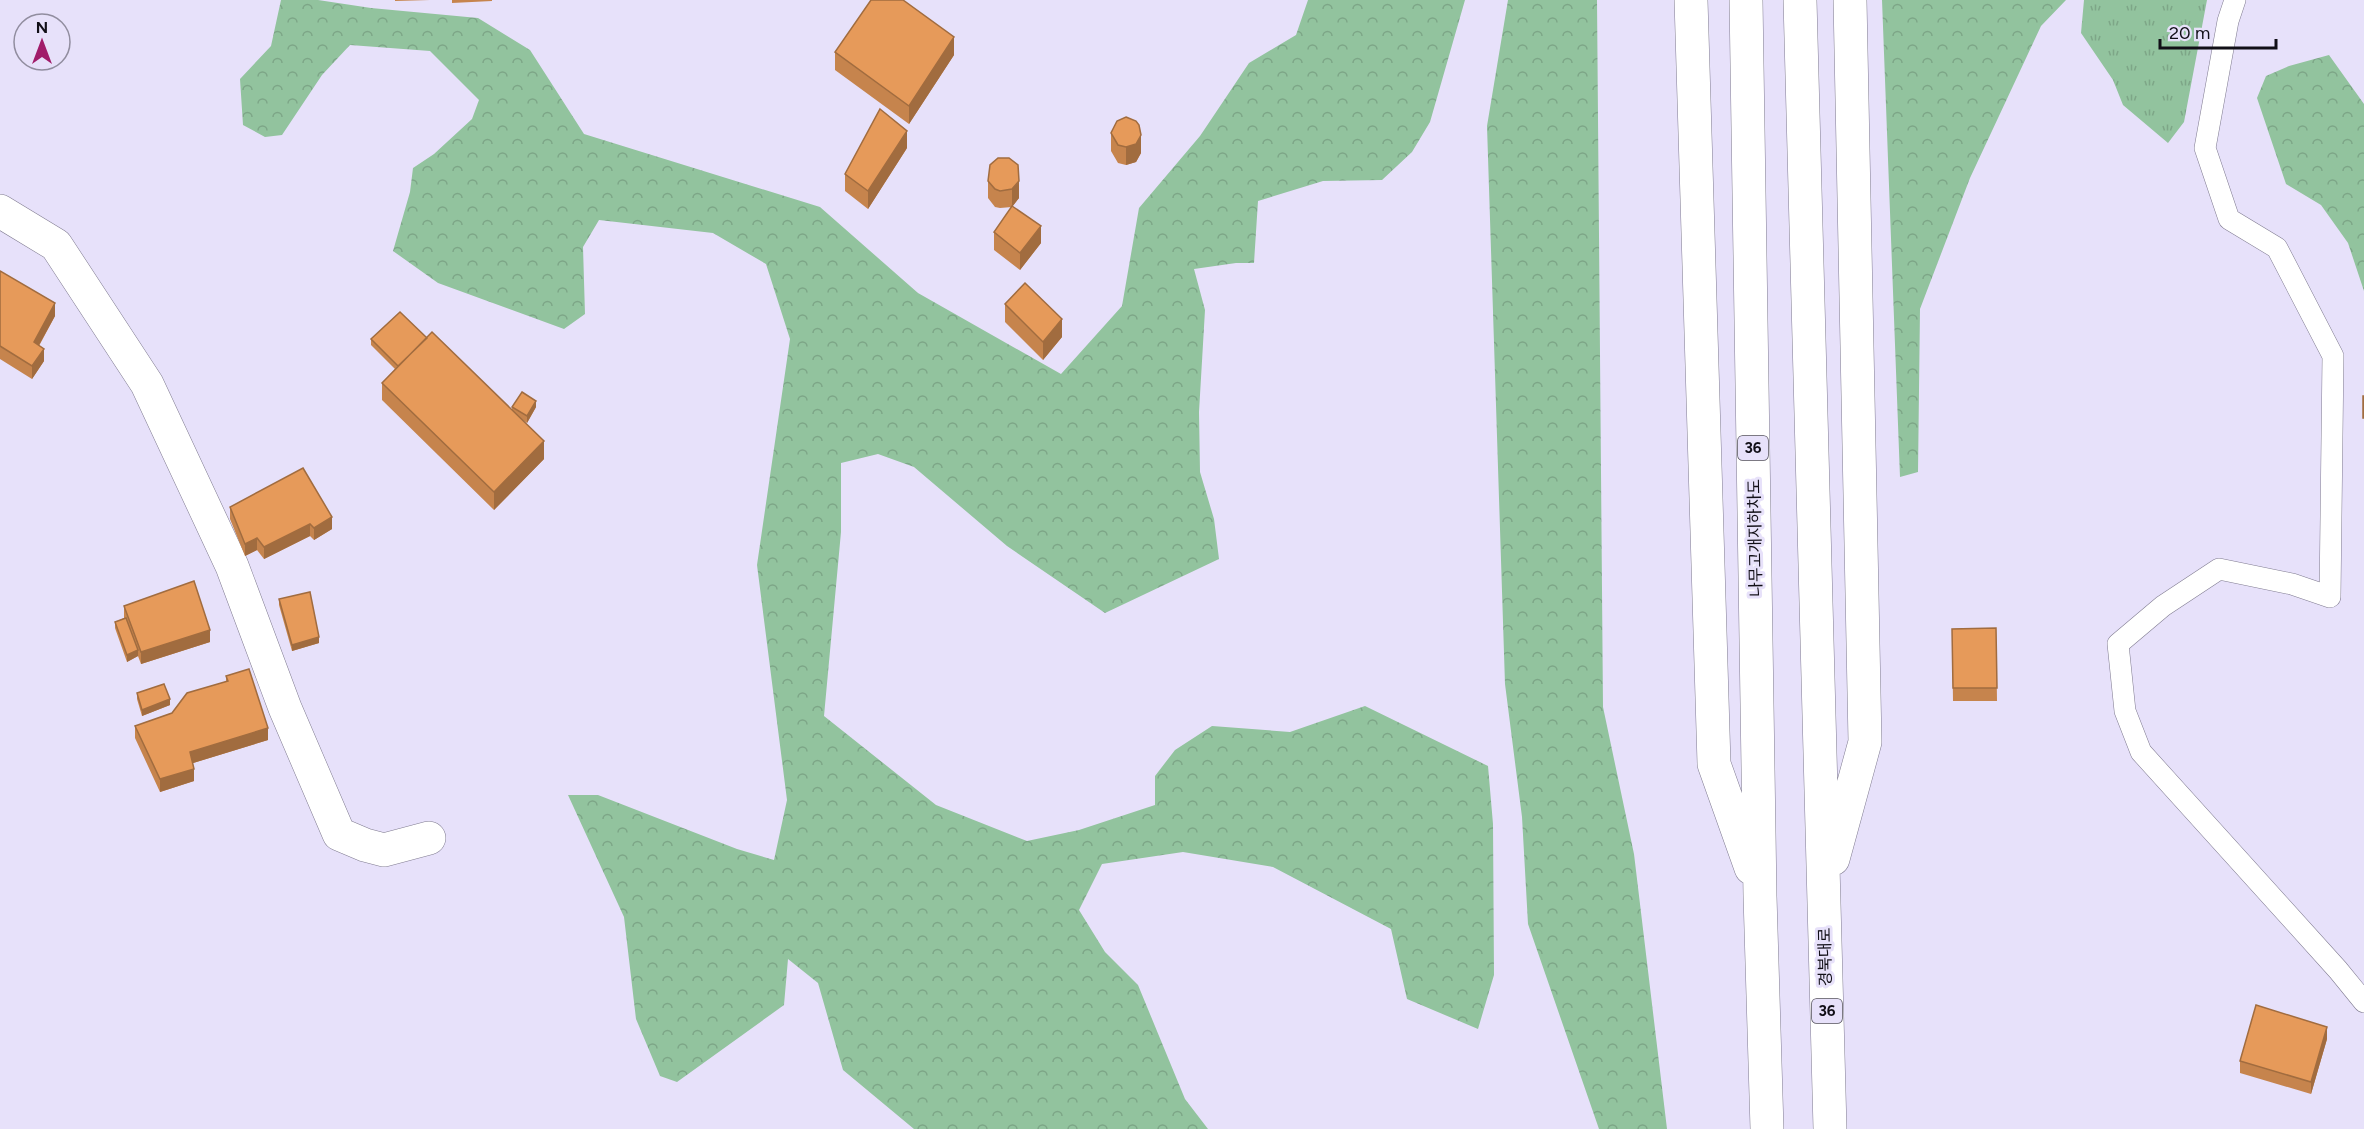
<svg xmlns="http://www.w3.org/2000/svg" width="2364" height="1129" viewBox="0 0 2364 1129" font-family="Figtree,'Noto Sans KR',sans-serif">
  <defs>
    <pattern id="grass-tufts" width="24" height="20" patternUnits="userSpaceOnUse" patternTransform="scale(1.5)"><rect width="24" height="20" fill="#92c39e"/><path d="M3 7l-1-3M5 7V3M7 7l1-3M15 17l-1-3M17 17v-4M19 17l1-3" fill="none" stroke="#7da687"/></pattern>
    <pattern id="forest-crowns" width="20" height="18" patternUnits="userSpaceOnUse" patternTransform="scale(1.5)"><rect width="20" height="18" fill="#92c39e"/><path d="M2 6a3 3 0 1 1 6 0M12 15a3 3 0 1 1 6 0" fill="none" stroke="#7da687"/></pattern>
  </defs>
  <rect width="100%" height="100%" fill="#e7e1fa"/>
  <path fill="url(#grass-tufts)" d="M2084,0H2207L2184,122L2168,143L2123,105L2113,80L2081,33Z"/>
  <path fill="url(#forest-crowns)" d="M281,0H318L371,8L478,18L530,50L584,134L820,207L918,293L1061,374L1122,306L1139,208L1200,136L1249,63L1296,35L1308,0H1465L1430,122L1412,152L1382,180L1323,181L1258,201L1254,263H1236L1194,269L1205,310L1199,412L1200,472L1214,519L1219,559L1105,613L1007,546L914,467L878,454L841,463V532L824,716L936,805L1027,841L1079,830L1155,805V776L1175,750L1212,726L1290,732L1365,706L1488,766L1493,824L1494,975L1478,1029L1407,999L1391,929L1273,867L1183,852L1102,864L1079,910L1105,952L1138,985L1185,1099L1208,1129H914L843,1070L818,983L788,959L784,1005L677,1082L660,1076L636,1019L624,917L568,795H598L737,849L774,860L787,800L757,565L790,339L766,264L713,233L599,220L583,247L585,314L564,329L438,283L393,251L410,192L413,168L434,154L472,119L479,100L430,51L350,45L322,75L282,135L265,137L243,125L240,79L271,46Z
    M1508,0H1597L1603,707L1634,854L1667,1129H1599L1528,924L1522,817L1505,684L1487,126Z
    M1882,0H2066L2041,26L1970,178L1920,309L1918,472L1900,477Z
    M2329,55L2364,104V291L2348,243L2321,205L2286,184L2257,98L2266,76L2289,66Z"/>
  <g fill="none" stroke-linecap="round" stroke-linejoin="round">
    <defs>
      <path id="service" d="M2235,0L2228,21L2205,148L2229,219L2277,248L2333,356L2330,597L2292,584L2219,569L2163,606L2118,644L2125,711L2141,752L2338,970L2364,1002"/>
      <path id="minor" d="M0,211L56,245L147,384L232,566L285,708L339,834L365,845L384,850L429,838"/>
      <path id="trunk" d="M1691,0L1714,764L1751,868
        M1746,0L1760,896L1767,1129
        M1800,0L1830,1129
        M1833,859L1865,742L1850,0"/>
    </defs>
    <use href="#service" stroke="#807c91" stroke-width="22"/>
    <use href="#minor" stroke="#807c91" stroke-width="34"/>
    <use href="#trunk" stroke="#807c91" stroke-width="34"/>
    <use href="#service" stroke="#fff" stroke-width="21"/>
    <use href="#minor" stroke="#fff" stroke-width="33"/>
    <use href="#trunk" stroke="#fff" stroke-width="33"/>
  </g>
  <path fill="#c6844d" d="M395,0H430L395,1Z
    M452,0H492V1L452,3Z
    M835,52L954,55L909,124L835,70Z
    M1111,133L1141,153L1136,162L1126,165L1118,163L1111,151Z
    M907,148L868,209L845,191V174Z
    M998,158L1019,198L1012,207L1000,208L995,207L988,198V181Z
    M994,232L1041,243L1020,270L994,250Z
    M0,271L55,316L39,346L44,361L32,379L0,359Z
    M1005,304L1062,337L1043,360L1005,322Z
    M427,338L512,410V407H536L527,423L521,419L544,459L494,510L382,400V383L395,369L371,345V339Z
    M230,507L332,529L314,540L310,536L264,559L257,550L245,556L230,519Z
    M279,599L319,643L292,651L279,605Z
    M124,606L210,642L141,664L138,656L127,662L115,628V622L124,618Z
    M1996,628L1997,701H1953L1952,629Z
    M226,676L268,740L193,763L194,781L160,792L135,738V726L172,713L226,681Z
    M137,693L170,705L142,716L137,699Z
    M2327,1039L2311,1094L2240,1073V1061Z"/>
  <path fill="#a16c3f" d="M954,37V55L909,124V106Z
    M907,131V148L868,209V191Z
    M1141,135V153L1136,162L1126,165V147Z
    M1019,181V198L1012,207V189Z
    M1041,226V243L1020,270V253Z
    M55,303V316L34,354V342Z
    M1062,319V337L1043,360V342Z
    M44,349V361L32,379V366Z
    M536,401V407L527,423V416Z
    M544,441V459L494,510V492Z
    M332,517V529L314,540V528Z
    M310,524V536L264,559V547Z
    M257,538V550L245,556V544Z
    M210,630V642L141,664V652Z
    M319,637V643L292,651V645Z
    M138,650V656L127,662V655Z
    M170,699V705L142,716V710Z
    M268,728V740L190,764V752Z
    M194,769V781L160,792V779Z
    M2327,1027V1039L2311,1094V1082Z"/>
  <path fill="#e69a5a" stroke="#a16c3f" stroke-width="1.5" d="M871,0H903L954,37L909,106L835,52Z
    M880,109L907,131L868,191L845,174Z
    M1126,117L1136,121L1139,125L1141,135L1136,144L1126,147L1118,145L1111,133L1117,121Z
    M998,158H1009L1018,165L1019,181L1012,189L1000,191L995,189L988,181L990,165Z
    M1012,206L1041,226L1020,253L994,232Z
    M0,271L55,303L34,342L44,349L32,366L0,346Z
    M1025,283L1062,319L1043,342L1005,304Z
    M400,312L427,338L398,366L371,339Z
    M432,332L544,441L494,492L382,383Z
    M522,392L536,401L527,416L512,407Z
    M2363,396H2364V418H2363Z
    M303,468L332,517L314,528L310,524L264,547L257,538L245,544L230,507Z
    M194,581L210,630L141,652L124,606Z
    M310,592L319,637L292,645L279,599Z
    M126,618L138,650L127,655L115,622Z
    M1996,628L1997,688H1953L1952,629Z
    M249,669L268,728L190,752L194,769L160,779L135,726L172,713L187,693L228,681L226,676Z
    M164,684L170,699L142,710L137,693Z
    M2256,1005L2327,1027L2311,1082L2240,1061Z"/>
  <g text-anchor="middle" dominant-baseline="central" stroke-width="6" stroke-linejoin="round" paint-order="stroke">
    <g fill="#e7e1fa" stroke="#514e5b" stroke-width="1.5">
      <rect x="1738" y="436" width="30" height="24" rx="4.5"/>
      <rect x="1812" y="999" width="30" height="24" rx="4.5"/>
    </g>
    <g font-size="15" font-weight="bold" fill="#110f17">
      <text x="1753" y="448">36</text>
      <text x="1827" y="1011">36</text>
    </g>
    <g font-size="16" fill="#110f17" stroke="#e7e1fa">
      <text transform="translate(1755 538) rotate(-91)">나무고개지하차도</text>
      <text transform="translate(1825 957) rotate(-91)">경북대로</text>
    </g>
  </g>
  <g transform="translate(42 42)"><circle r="28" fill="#e7e1fa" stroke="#918d9f" stroke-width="1.5"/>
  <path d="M0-4.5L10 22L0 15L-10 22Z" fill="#a11c6a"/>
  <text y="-9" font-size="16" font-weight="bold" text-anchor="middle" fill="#110f17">N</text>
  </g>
  <path d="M2160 39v9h116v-9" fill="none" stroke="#110f17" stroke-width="3"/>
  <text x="2169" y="39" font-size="18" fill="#110f17" stroke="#e7e1fa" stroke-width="4.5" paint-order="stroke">20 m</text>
</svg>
